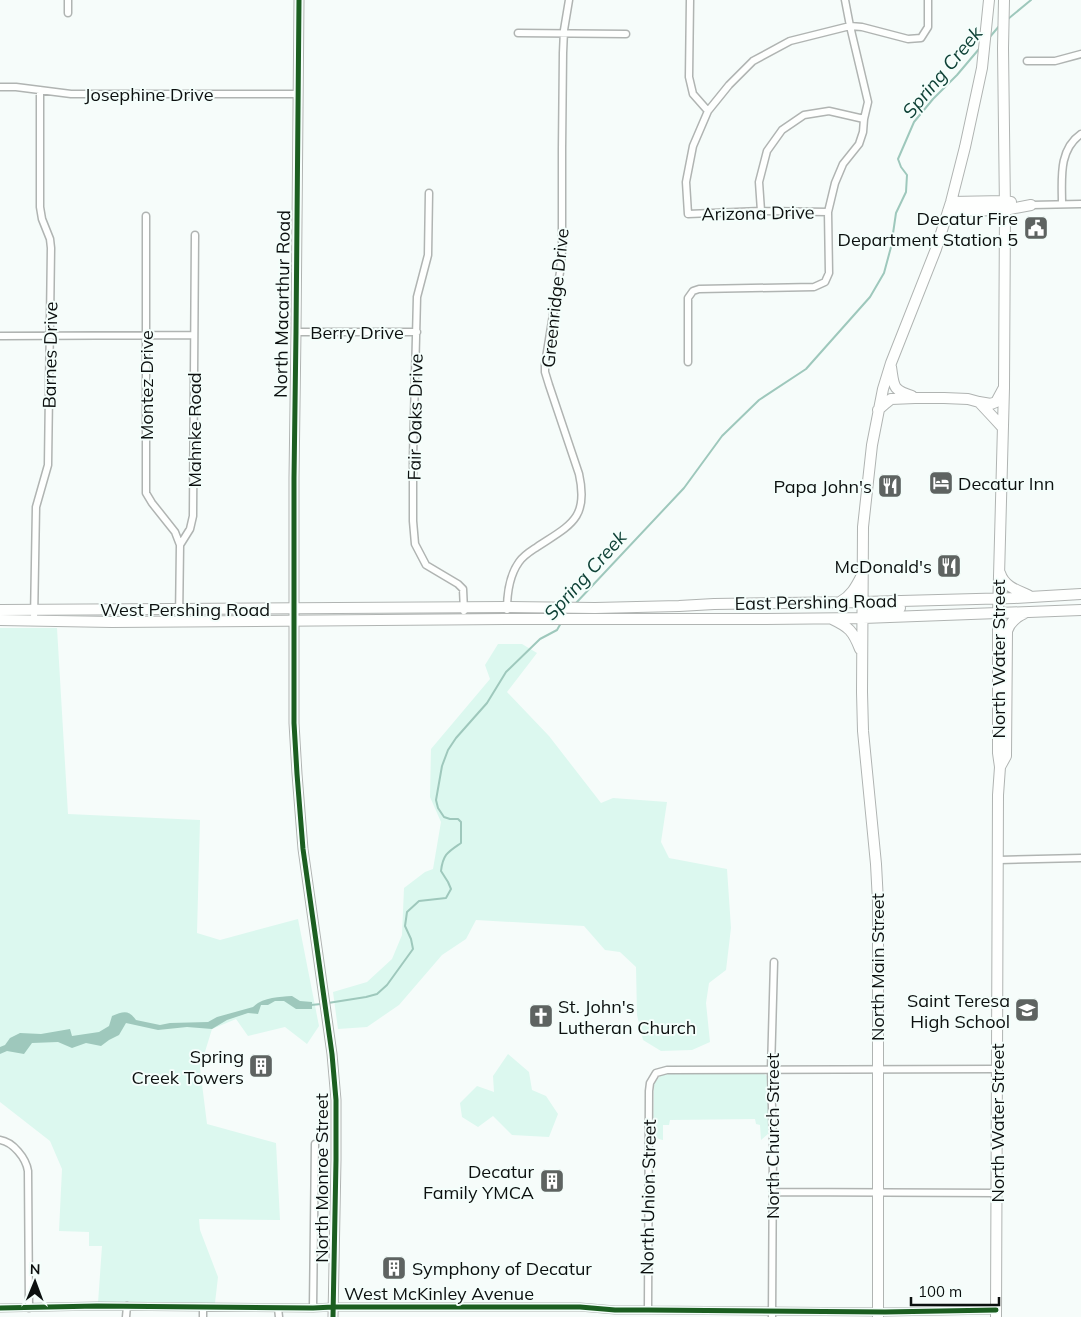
<svg xmlns="http://www.w3.org/2000/svg" width="1081" height="1317" viewBox="0 0 1081 1317" font-family="Mulish,sans-serif">
  <rect width="100%" height="100%" fill="#f6fcfa"/>
  <path fill="#dcf8ef" d="M0,628H57L68,814L200,820L197,933L220,940L298,919L319,1026L307,1044L285,1027L248,1036L236,1019L212,1029L200,1068L207,1124L276,1143L280,1220L199,1219L200,1230L218,1277L215,1303H98L102,1246H89V1232L59,1231L62,1169L50,1141L0,1102Z
    M498,644H522L537,653L507,692L549,736L601,803L613,798L667,802L661,842L669,858L727,869L731,928L726,970L709,983L706,1003L710,1042L692,1050L661,1051L643,1040L637,1015L636,967L620,952L605,950L584,926L476,920L466,939L442,955L399,1005L367,1027L338,1029L333,992L367,982L392,959L402,935L404,888L425,872L433,869L441,822L430,797L431,749L490,679L485,665Z
    M508,1054L529,1072L532,1090L546,1096L558,1114L549,1137L512,1135L493,1116L478,1127L462,1117L460,1103L477,1086L494,1092L493,1076Z
    M662,1074H764L767,1076L769,1133L761,1140L760,1125L756,1124L755,1119L670,1120L669,1125H663V1140C657,1139 655,1137 653,1131L654,1083Z"/>
  <path fill="#9ec8bc" d="M292,996L300,1001L312,1002V1009H296L284,1001H275L268,1005H261L258,1014L248,1013L227,1020L212,1029L187,1027L158,1030L126,1023L119,1035L109,1040L101,1046L86,1043L72,1048L58,1042L32,1043L24,1054L7,1051L0,1054V1047L5,1045L10,1038L20,1033L41,1034L70,1029L72,1036L99,1032L109,1026L112,1016C123,1012 128,1009 136,1020L160,1025L170,1023L208,1022L217,1017L253,1007C263,997 279,997 292,996Z"/>
  <g fill="none" stroke-linecap="round" stroke-linejoin="round">
    <path stroke="#9ec8bc" stroke-width="2" d="M1008,19L1031,0
      M989,38L1000,25
      M576,603L684,488L722,436L759,400L806,369L870,297L884,273L891,247L896,213L906,192L907,175L901,167L898,159L914,122L933,99L957,75L979,49
      M328,1003L366,997L377,994L387,985L413,949L411,939L405,926L407,912L419,901L446,898L451,889L448,882L441,871C443,854 448,852 461,843V822L458,819H450L444,817L438,808L436,800L442,766L448,750L456,738L487,703L506,672L540,639L557,630L561,623
      M311,1005L321,1004"/>
    <defs>
      <path id="street" d="M68,0V13
        M690,0L689,77L693,94L708,111
        M518,33L626,34
        M1027,61H1055L1081,54
        M0,87H16L71,94H298
        M429,193L428,255L417,297L413,457V521L415,544L426,565L458,584L463,589L464,611
        M1062,204C1062,179 1058,150 1081,134
        M1031,205L1081,204
        M761,211L759,182L767,151L782,130L804,115L829,111L864,119
        M828,212L761,211L688,214L686,182L693,146L708,111L729,85L753,61L790,41L850,26L862,27L908,39L921,38L928,27V0
        M146,216V493L152,503L175,532L180,545
        M296,332H417
        M0,336L194,335
        M688,362V298L693,291L699,289L814,287L825,282L829,273L828,212L835,183L843,164L859,144L863,132L864,119L868,102L850,26L845,0
        M507,610C507,594 509,576 519,562C524,555 531,551 537,547C570,525 589,519 579,474L549,385L545,372V364L560,272L562,251V149L563,53L564,30L569,0
        M34,620L36,507L48,465L51,248L50,239L42,219L40,207V90
        M179,621L180,545L190,529L193,516L195,235
        M999,860L1081,858
        M0,1140C13,1142 26,1158 28,1171L29,1308
        M773,1192L997,1193
        M203,1307V1317
        M0,1308L97,1306L313,1308L333,1307H580L615,1310H648L885,1312L996,1310
        M278,1308L279,1317
        M313,1308L315,1144
        M648,1310L649,1091L650,1083L656,1073L667,1070L996,1069
        M126,1317L127,1306
        M772,1317L773,1146L771,1070L774,962"/>
      <path id="secondary" d="M299,0L296,332L294,478V723L297,774L303,849L332,1054L336,1100V1160L333,1317"/>
      <path id="primary" d="M951,202L1005,201L1011,202
        M948,211L1005,210L1031,205
        M891,367C894,386 892,390 912,396
        M979,402L993,417L1003,428
        M878,410L886,403L891,399L915,398H944L968,399L979,402L991,404L996,402L1003,389
        M1000,573C1004,586 1016,590 1028,595
        M840,602C851,596 856,587 862,575
        M0,610L506,607L595,608L679,606L714,604L863,602L1014,598L1081,594
        M866,616L878,609L900,608
        M832,619C849,627 853,631 860,649
        M0,620L112,622L505,619H765L863,618L1081,610
        M1000,767L1006,756L1007,631C1010,622 1016,617 1025,613
        M878,1317V902L876,864L863,731L862,692L863,527L872,445L883,389L891,363L936,249L951,202L965,147L982,68L989,0
        M996,1317L998,795L1000,767L998,753V614L1004,388L1005,210L1003,48L1004,0"/>
    </defs>
    <use href="#street" stroke="#b0b4b2" stroke-width="9"/>
    <use href="#secondary" stroke="#b0b4b2" stroke-width="11"/>
    <use href="#primary" stroke="#b0b4b2" stroke-width="12"/>
    <use href="#street" stroke="#fefffe" stroke-width="6"/>
    <use href="#secondary" stroke="#fefffe" stroke-width="9"/>
    <use href="#primary" stroke="#fefffe" stroke-width="10"/>
    <defs>
      <path id="cycleway" d="M299,0L296,332L294,478V723L297,774L303,849L332,1054L336,1100V1160L333,1317
        M0,1308L97,1306L313,1308L333,1307H580L615,1310H648L885,1312L996,1310"/>
    </defs>
    <use href="#cycleway" stroke="#f4fefb" stroke-width="8"/>
    <use href="#cycleway" stroke="#1b5e20" stroke-width="5"/>
  </g>
  <defs>
    <symbol id="civic-square" viewBox="-11 -11 22 22"><rect x="-9" y="-9" width="18" height="18" rx="4" fill="#5e6361" stroke="#f4fefb"/><path d="M-.6-6.5H3V-4.5H.6V-3L4-1V1h2V6H-6V1h2V-1L-.6-3ZM-1.2 2.5V6h2.4V2.5Z" fill="#fff"/></symbol>
    <symbol id="hotel-square" viewBox="-11 -11 22 22"><rect x="-9" y="-9" width="18" height="18" rx="4" fill="#5e6361" stroke="#f4fefb"/><path d="M-6-4.5h1.5V1H6V5H4.5V3h-9V5H-6ZM-4 0a1.8 1.8 0 1 1 3.6 0ZM.5 0V-2.5h3Q6-2.5 6 0Z" fill="#fff"/></symbol>
    <symbol id="restaurant-square" viewBox="-11 -11 22 22"><rect x="-9" y="-9" width="18" height="18" rx="4" fill="#5e6361" stroke="#f4fefb"/><path d="M-5-6h1v4h1v-4h1v4h1v-4h1v5L-1.5 .5V6h-2V.5L-5-1ZM5-6V6H3V1.5H1.5Q1.5-4 5-6Z" fill="#fff"/></symbol>
    <symbol id="school-square" viewBox="-11 -11 22 22"><rect x="-9" y="-9" width="18" height="18" rx="4" fill="#5e6361" stroke="#f4fefb"/><path d="M0-5L7-2L0 1L-7-2ZM-4 1L0 2.5L4 1V4Q0 6-4 4Z" fill="#fff"/></symbol>
    <symbol id="church-square" viewBox="-11 -11 22 22"><rect x="-9" y="-9" width="18" height="18" rx="4" fill="#5e6361" stroke="#f4fefb"/><path d="M-1.2-6h2.4v3.5h3.3v2.4h-3.3V6h-2.4V-.1h-3.3v-2.4h3.3Z" fill="#fff"/></symbol>
    <symbol id="building-square" viewBox="-11 -11 22 22"><rect x="-9" y="-9" width="18" height="18" rx="4" fill="#5e6361" stroke="#f4fefb"/><path d="M-4-6H4V6H1V3H-1V6H-4ZM-2.5-4.3h1.7v1.8h-1.7ZM.8-4.3h1.7v1.8H.8ZM-2.5-1h1.7V.8h-1.7ZM.8-1h1.7V.8H.8Z" fill="#fff"/></symbol>
  </defs>
  <g fill-rule="evenodd">
    <use href="#civic-square" x="1022" y="214" width="28" height="28"/>
    <use href="#hotel-square" x="927" y="469" width="28" height="28"/>
    <use href="#restaurant-square" x="876" y="472" width="28" height="28"/>
    <use href="#restaurant-square" x="935" y="552" width="28" height="28"/>
    <use href="#school-square" x="1013" y="996" width="28" height="28"/>
    <use href="#church-square" x="527" y="1002" width="28" height="28"/>
    <use href="#building-square" x="247" y="1052" width="28" height="28"/>
    <use href="#building-square" x="538" y="1167" width="28" height="28"/>
    <use href="#building-square" x="380" y="1254" width="28" height="28"/>
  </g>
  <g text-anchor="middle" dominant-baseline="central" stroke-width="4" stroke-linejoin="round" paint-order="stroke">
    <g font-size="18" fill="#0c100f" stroke="#f4fefb">
      <text x="149" y="94">Josephine Drive</text>
      <text transform="translate(758 213) rotate(-1)">Arizona Drive</text>
      <text transform="translate(555 298) rotate(-84)">Greenridge Drive</text>
      <text transform="translate(282 304) rotate(-89)">North Macarthur Road</text>
      <text x="357" y="332">Berry Drive</text>
      <text transform="translate(50 355) rotate(-89)">Barnes Drive</text>
      <text transform="translate(146 385) rotate(-90)">Montez Drive</text>
      <text transform="translate(415 417) rotate(-89)">Fair Oaks Drive</text>
      <text transform="translate(194 430) rotate(-90)">Mahnke Road</text>
      <text transform="translate(816 602) rotate(-1)">East Pershing Road</text>
      <text x="185" y="609">West Pershing Road</text>
      <text transform="translate(998 659) rotate(-90)">North Water Street</text>
      <text transform="translate(877 967) rotate(-90)">North Main Street</text>
      <text transform="translate(997 1123) rotate(-90)">North Water Street</text>
      <text transform="translate(772 1136) rotate(-90)">North Church Street</text>
      <text transform="translate(321 1178) rotate(-90)">North Monroe Street</text>
      <text transform="translate(648 1197) rotate(-89)">North Union Street</text>
      <text x="439" y="1293">West McKinley Avenue</text>
    </g>
    <g font-size="18" fill="#0c100f" stroke="#f4fefb" text-anchor="end">
      <text x="1018" y="218">Decatur Fire<tspan x="1018" dy="21">Department Station 5</tspan></text>
      <text x="958" y="483" text-anchor="start">Decatur Inn</text>
      <text x="872" y="486">Papa John's</text>
      <text x="932" y="566">McDonald's</text>
      <text x="1010" y="1000">Saint Teresa<tspan x="1010" dy="21">High School</tspan></text>
      <text x="558" y="1006" text-anchor="start">St. John's<tspan x="558" dy="21">Lutheran Church</tspan></text>
      <text x="244" y="1056">Spring<tspan x="244" dy="21">Creek Towers</tspan></text>
      <text x="534" y="1171">Decatur<tspan x="534" dy="21">Family YMCA</tspan></text>
      <text x="412" y="1268" text-anchor="start">Symphony of Decatur</text>
    </g>
    <g font-size="19" font-style="italic" fill="#0e4136" stroke="#f4fefb">
      <text transform="translate(942 72) rotate(-50)">Spring Creek</text>
      <text transform="translate(585 575) rotate(-48)">Spring Creek</text>
    </g>
  </g>
  <g transform="translate(35 1282) rotate(1)" stroke="#f4fefb" stroke-width="4" paint-order="stroke">
  <path d="M0-4L9 19L0 12L-9 19Z" fill="#0c100f"/>
  <text y="-8" font-size="14" font-weight="bold" text-anchor="middle" fill="#0c100f">N</text>
  </g>
  <path d="M911 1297v8h88v-8" fill="none" stroke="#0c100f" stroke-width="2.5"/>
  <text x="918" y="1297" font-size="15" fill="#0c100f" stroke="#f4fefb" stroke-width="4" paint-order="stroke">100 m</text>
</svg>
